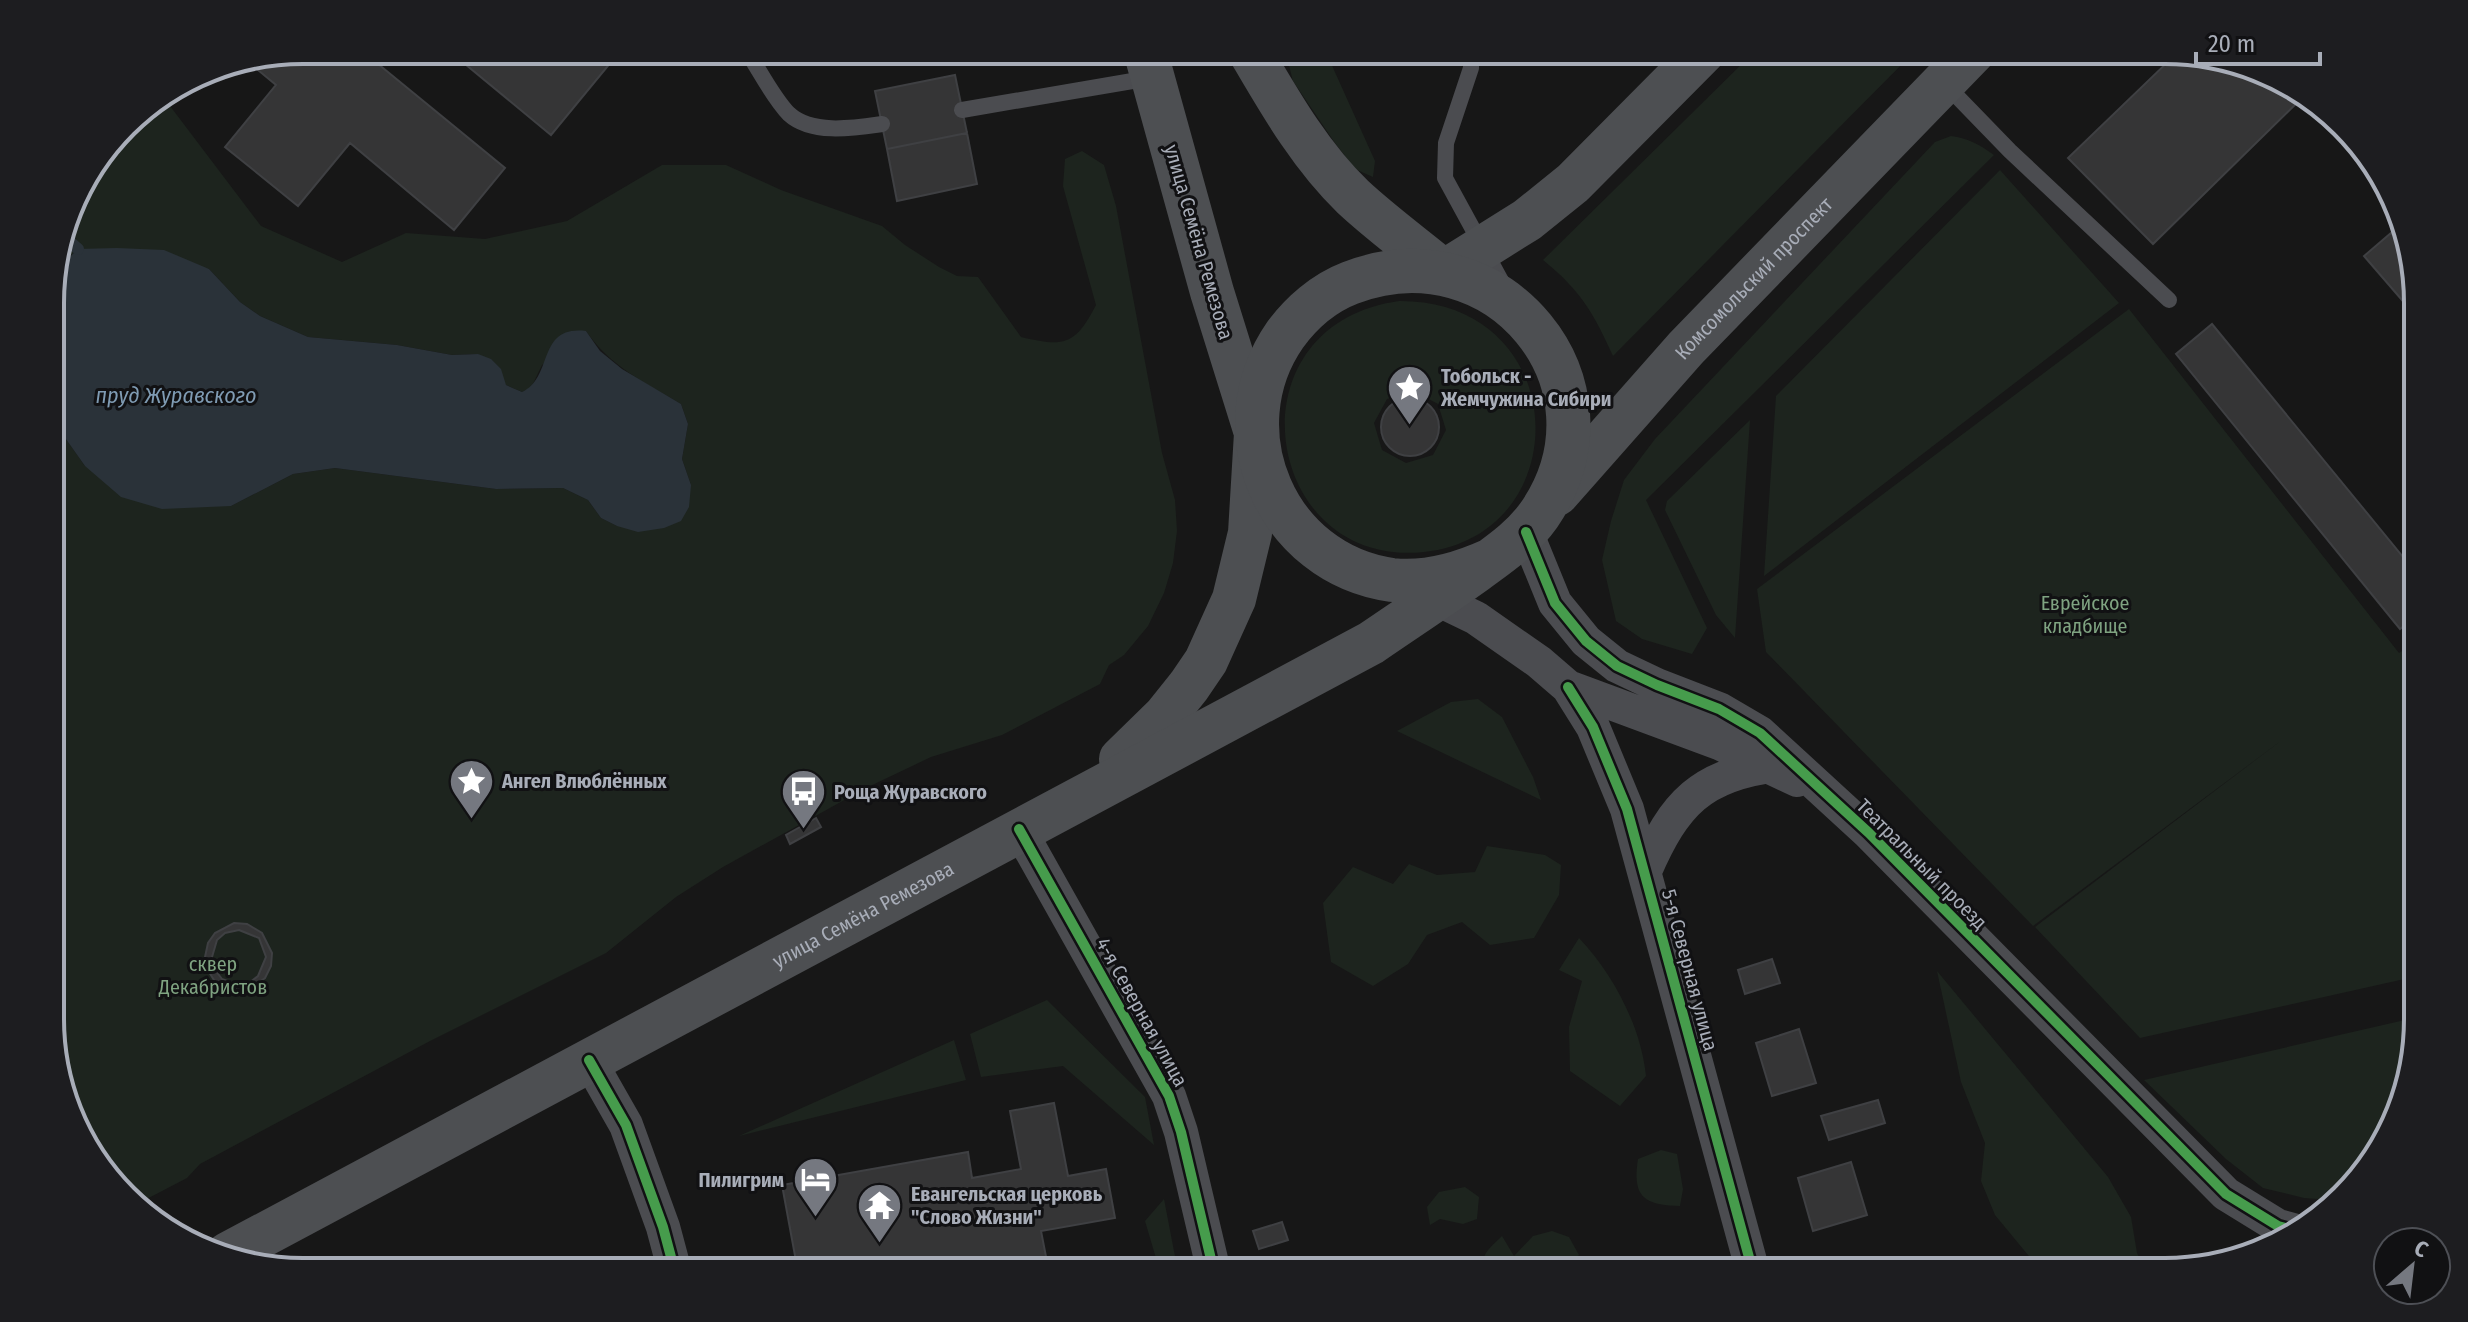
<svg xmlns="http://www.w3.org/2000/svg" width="2468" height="1322" viewBox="0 0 2468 1322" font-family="'Fira Sans Condensed',sans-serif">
  <rect width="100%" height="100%" fill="#171717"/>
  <path fill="#1d241e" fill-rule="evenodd" d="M1285,50H1325L1375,161L1373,177L1355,169L1335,143L1293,81Z
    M1756,50H1916L1613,356C1593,312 1581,291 1543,260Z
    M160,98H164L261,226L342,262L406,233L485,239L567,221L662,165H726L781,190L882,226L905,245L939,267L957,276L978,277L1021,337C1064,347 1075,346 1096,305L1063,186L1065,159L1082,151L1104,165L1116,206L1162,453L1175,500L1177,531L1173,563L1164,593L1148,626L1124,655L1109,665L1100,684L1002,735L931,757L866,788L723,867L676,897L606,953L430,1041L200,1164L187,1178L139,1203L102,1173L52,1053L51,418L85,466L231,506L293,474L335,468L496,489L563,488L588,500L601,518L617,526L691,485L682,459L688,424L681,404C644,382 611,367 586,331L542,365L531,388L522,392L506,385L478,354L452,355L397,345L308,337L260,316L240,302L209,269L78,249L54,272L76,191L136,113Z
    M1951,136C1968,138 1980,145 1994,155L1646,500L1707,628L1692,654L1642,639L1616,621L1602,560L1611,521L1624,480L1655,439L1935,142Z
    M2000,170L2119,303L1764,576L1776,396Z
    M1399,301C1573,300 1580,535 1424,552C1262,569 1226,325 1399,301ZM1414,391L1438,404L1446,430L1433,455L1406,463L1382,450L1374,423L1387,399Z
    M2129,309L2399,653L2405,649L2417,699L2418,976L2140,1038L2035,927L2282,740L2033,926L1766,652L1757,589Z
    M1750,420L1735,638L1716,615L1665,510L1667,501Z
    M1478,699L1502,717L1533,777L1541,800L1397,731L1451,702Z
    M1487,846L1545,855L1561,865L1559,895L1534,938L1490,945L1462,922L1427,935L1408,964L1373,986L1331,962L1323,903L1353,867L1393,884L1409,864L1437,875L1475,872Z
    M1579,938C1613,974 1641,1026 1646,1076L1620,1106L1570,1071L1569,1027L1582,981L1559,970Z
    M1937,971L2108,1177L2131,1217L2137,1253L2146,1271L2042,1272L1995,1215L1981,1181L1985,1143L1961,1082Z
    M1047,1000L1145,1097L1154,1145L1063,1066L981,1077L970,1034Z
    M2418,1017L2392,1131L2332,1200L2304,1198L2263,1188L2226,1159L2144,1080Z
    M954,1040L966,1080L739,1136Z
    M1661,1150L1677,1154L1683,1189L1680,1206C1644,1205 1632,1197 1638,1159Z
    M1465,1187L1479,1197L1477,1219L1463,1224L1440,1219L1430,1225L1427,1207L1439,1192Z
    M1164,1199L1178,1272H1155L1158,1265L1145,1221Z
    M1552,1231L1569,1237L1579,1255L1559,1272L1546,1265L1534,1264L1535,1272H1483C1479,1255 1491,1247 1502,1236L1514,1256L1533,1236Z"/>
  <path fill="#2a3239" d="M117,248L164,250L209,269L240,302L260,316L308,337L397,345L452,355L478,354L491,359L501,369L506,385L522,392C554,378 536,325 586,331L600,351L622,369L681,404L688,424L682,459L691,485L689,507L681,521L664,528L638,532L617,526L601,518L588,500L563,488L496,489L335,468L293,474L231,506L162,509L121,497L85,466L51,418V286L54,272L78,249Z"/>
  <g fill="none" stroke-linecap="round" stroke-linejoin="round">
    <path stroke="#2a3239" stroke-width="12" d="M64,237L78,249"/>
  </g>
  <path fill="#353536" stroke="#3f4043" stroke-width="2" fill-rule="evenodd" d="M303,50H361L505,168L454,230L350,143L298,206L225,147L276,85L247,61Z
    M448,50H621L551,135Z
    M1398,50H1419L1402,59Z
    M2177,53L2277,76L2302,98L2153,244L2068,158Z
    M955,75L967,133L887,149L875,91Z
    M967,133L977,184L897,201L887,149Z
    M2391,233L2410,254L2416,270V300L2408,307L2364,256Z
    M2212,324L2417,574V615L2400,629L2176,354Z
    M1381 427a29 29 0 1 1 58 0a29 29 0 1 1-58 0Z
    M816,818L821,827L790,844L786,835Z
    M234,923L247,924L262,933L272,953L271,966L265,978L251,988L238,991L225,988L214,980L207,969L205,957L208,943L215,933ZM239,930L259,938L266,957L258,976L249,983L238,985L222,979L213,967L212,957L217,940L225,933Z
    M1772,959L1780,983L1745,994L1738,970Z
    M1799,1029L1816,1083L1772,1096L1756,1043Z
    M1878,1100L1885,1123L1829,1140L1821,1116Z
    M1054,1103L1068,1176L1106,1169L1115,1218L1041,1231L1049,1272H798L782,1185L968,1152L972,1178L1021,1169L1010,1111Z
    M1851,1162L1867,1215L1813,1231L1798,1178Z
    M1282,1222L1288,1240L1259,1249L1253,1231Z
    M1296,1258L1298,1263L1315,1258L1323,1272H1274L1276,1271L1275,1266Z"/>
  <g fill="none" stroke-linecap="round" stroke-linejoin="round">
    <path stroke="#4b4c50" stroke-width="16" d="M746,50C759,69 773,98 789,114C812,135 854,128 882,124
      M1471,50V68L1446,143L1445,178L1505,288
      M1946,85L2010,151L2169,300
      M962,110L1150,78"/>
    <path stroke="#4b4c50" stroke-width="34" d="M1526,532L1555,603L1586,641L1617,666L1657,685L1719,709L1760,733L1869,833L2226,1194L2278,1226L2300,1232
      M1418,590L1476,618L1539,662L1568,687L1719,743L1797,780
      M1568,687L1593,727L1627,809L1753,1272
      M1019,829L1169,1096L1181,1132L1214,1272
      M1645,871C1674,804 1701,774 1777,765
      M589,1060L626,1125L663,1227L675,1272"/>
    <g stroke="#4d4f52" stroke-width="44">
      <path d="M1249,50C1279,101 1310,156 1353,197C1382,224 1414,247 1444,272L1527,220L1573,183L1705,50"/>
      <path id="s1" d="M1557,494L1686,348L1975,50"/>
      <path d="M1121,759L1165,716L1189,686L1206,661L1234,599L1250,533L1256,433L1212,292L1145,50"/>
      <path id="s2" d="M228,1254L1371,643C1406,619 1441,596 1476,571C1499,554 1522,539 1539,515C1629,384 1497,226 1350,283C1324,293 1301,313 1285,335C1219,430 1276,564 1392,580C1427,584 1460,574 1491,560"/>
    </g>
    <defs>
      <path id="cycleway" d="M1526,532L1555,603L1586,641L1617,666L1657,685L1719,709L1760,733L1869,833L2226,1194L2278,1226L2300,1232
        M1568,687L1593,727L1627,809L1753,1272
        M1019,829L1169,1096L1181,1132L1214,1272
        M589,1060L626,1125L663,1227L675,1272"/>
    </defs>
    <use href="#cycleway" stroke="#111113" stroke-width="15"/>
    <use href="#cycleway" stroke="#469c4c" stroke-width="10"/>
  </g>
  <defs>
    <symbol id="sight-pin" viewBox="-11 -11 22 30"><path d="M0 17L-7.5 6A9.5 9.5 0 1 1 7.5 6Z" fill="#757880" stroke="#111113"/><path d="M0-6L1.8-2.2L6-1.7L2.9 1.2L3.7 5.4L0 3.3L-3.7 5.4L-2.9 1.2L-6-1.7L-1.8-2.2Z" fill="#fff"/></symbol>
    <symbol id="bus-pin" viewBox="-11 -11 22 30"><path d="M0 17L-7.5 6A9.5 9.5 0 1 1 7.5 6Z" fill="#757880" stroke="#111113"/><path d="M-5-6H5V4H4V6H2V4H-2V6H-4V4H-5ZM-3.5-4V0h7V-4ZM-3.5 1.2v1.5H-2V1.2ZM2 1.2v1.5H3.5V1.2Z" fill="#fff"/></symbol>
    <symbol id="hotel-pin" viewBox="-11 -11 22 30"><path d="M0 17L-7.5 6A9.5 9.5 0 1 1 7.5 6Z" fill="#757880" stroke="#111113"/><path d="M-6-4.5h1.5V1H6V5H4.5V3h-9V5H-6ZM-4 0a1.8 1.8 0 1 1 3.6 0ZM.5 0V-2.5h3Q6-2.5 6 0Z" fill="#fff"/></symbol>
    <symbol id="temple-pin" viewBox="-11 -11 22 30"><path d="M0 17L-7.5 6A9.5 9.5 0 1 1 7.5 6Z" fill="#757880" stroke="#111113"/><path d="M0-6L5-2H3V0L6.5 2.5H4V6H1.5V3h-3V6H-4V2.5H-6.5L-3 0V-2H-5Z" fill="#fff"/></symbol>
  </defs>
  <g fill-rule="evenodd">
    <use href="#sight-pin" x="1384" y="362" width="51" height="69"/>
    <use href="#sight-pin" x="446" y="756" width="51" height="69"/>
    <use href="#bus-pin" x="778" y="766" width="51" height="69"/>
    <use href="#hotel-pin" x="790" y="1154" width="51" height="69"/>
    <use href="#temple-pin" x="854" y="1180" width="51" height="69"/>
  </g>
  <g text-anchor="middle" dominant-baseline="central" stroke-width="6" stroke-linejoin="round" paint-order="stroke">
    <g font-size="20" fill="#a8adb8" stroke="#111113">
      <text transform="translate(1199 242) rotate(74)">улица Семёна Ремезова</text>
      <text stroke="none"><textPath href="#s1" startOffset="292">Комсомольский проспект</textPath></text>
      <text transform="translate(1922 864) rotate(45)">Театральный проезд</text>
      <text stroke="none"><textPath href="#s2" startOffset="720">улица Семёна Ремезова</textPath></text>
      <text transform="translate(1690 970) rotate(75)">5-я Северная улица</text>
      <text transform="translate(1142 1012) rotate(61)">4-я Северная улица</text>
    </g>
    <g font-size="20" font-weight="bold" fill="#a8adb8" stroke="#111113" text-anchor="start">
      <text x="1441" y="376">Тобольск -<tspan x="1441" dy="23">Жемчужина Сибири</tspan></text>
      <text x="502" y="781">Ангел Влюблённых</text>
      <text x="834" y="792">Роща Журавского</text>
      <text x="784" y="1180" text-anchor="end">Пилигрим</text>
      <text x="911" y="1194">Евангельская церковь<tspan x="911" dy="23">"Слово Жизни"</tspan></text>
    </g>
    <g font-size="20" fill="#7fa381" stroke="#111113">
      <text x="2085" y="603">Еврейское<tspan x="2085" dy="23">кладбище</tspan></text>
      <text x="213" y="964">сквер<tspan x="213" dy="23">Декабристов</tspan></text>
    </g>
    <g font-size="22" font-style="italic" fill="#7f9bb3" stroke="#111113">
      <text x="176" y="395">пруд Журавского</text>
    </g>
  </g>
  <path d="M0 0H2468V1322H0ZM303 64H2165A239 239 0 0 1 2404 303V1019A239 239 0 0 1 2165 1258H303A239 239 0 0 1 64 1019V303A239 239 0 0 1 303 64Z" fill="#1d1d20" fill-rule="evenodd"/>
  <path fill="none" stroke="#a8adb8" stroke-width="4" d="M303 64H2165A239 239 0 0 1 2404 303V1019A239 239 0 0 1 2165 1258H303A239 239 0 0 1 64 1019V303A239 239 0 0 1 303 64Z"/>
  <g transform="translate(2412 1266) rotate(28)"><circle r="38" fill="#111113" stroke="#4d4f55" stroke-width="2"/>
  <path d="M0-6L14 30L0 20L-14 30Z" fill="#757880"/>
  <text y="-12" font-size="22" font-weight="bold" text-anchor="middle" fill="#a8adb8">С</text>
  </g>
  <path d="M2196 52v12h124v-12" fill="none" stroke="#a8adb8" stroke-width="4"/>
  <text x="2208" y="52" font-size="24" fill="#a8adb8" stroke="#111113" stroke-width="6" paint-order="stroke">20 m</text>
</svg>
